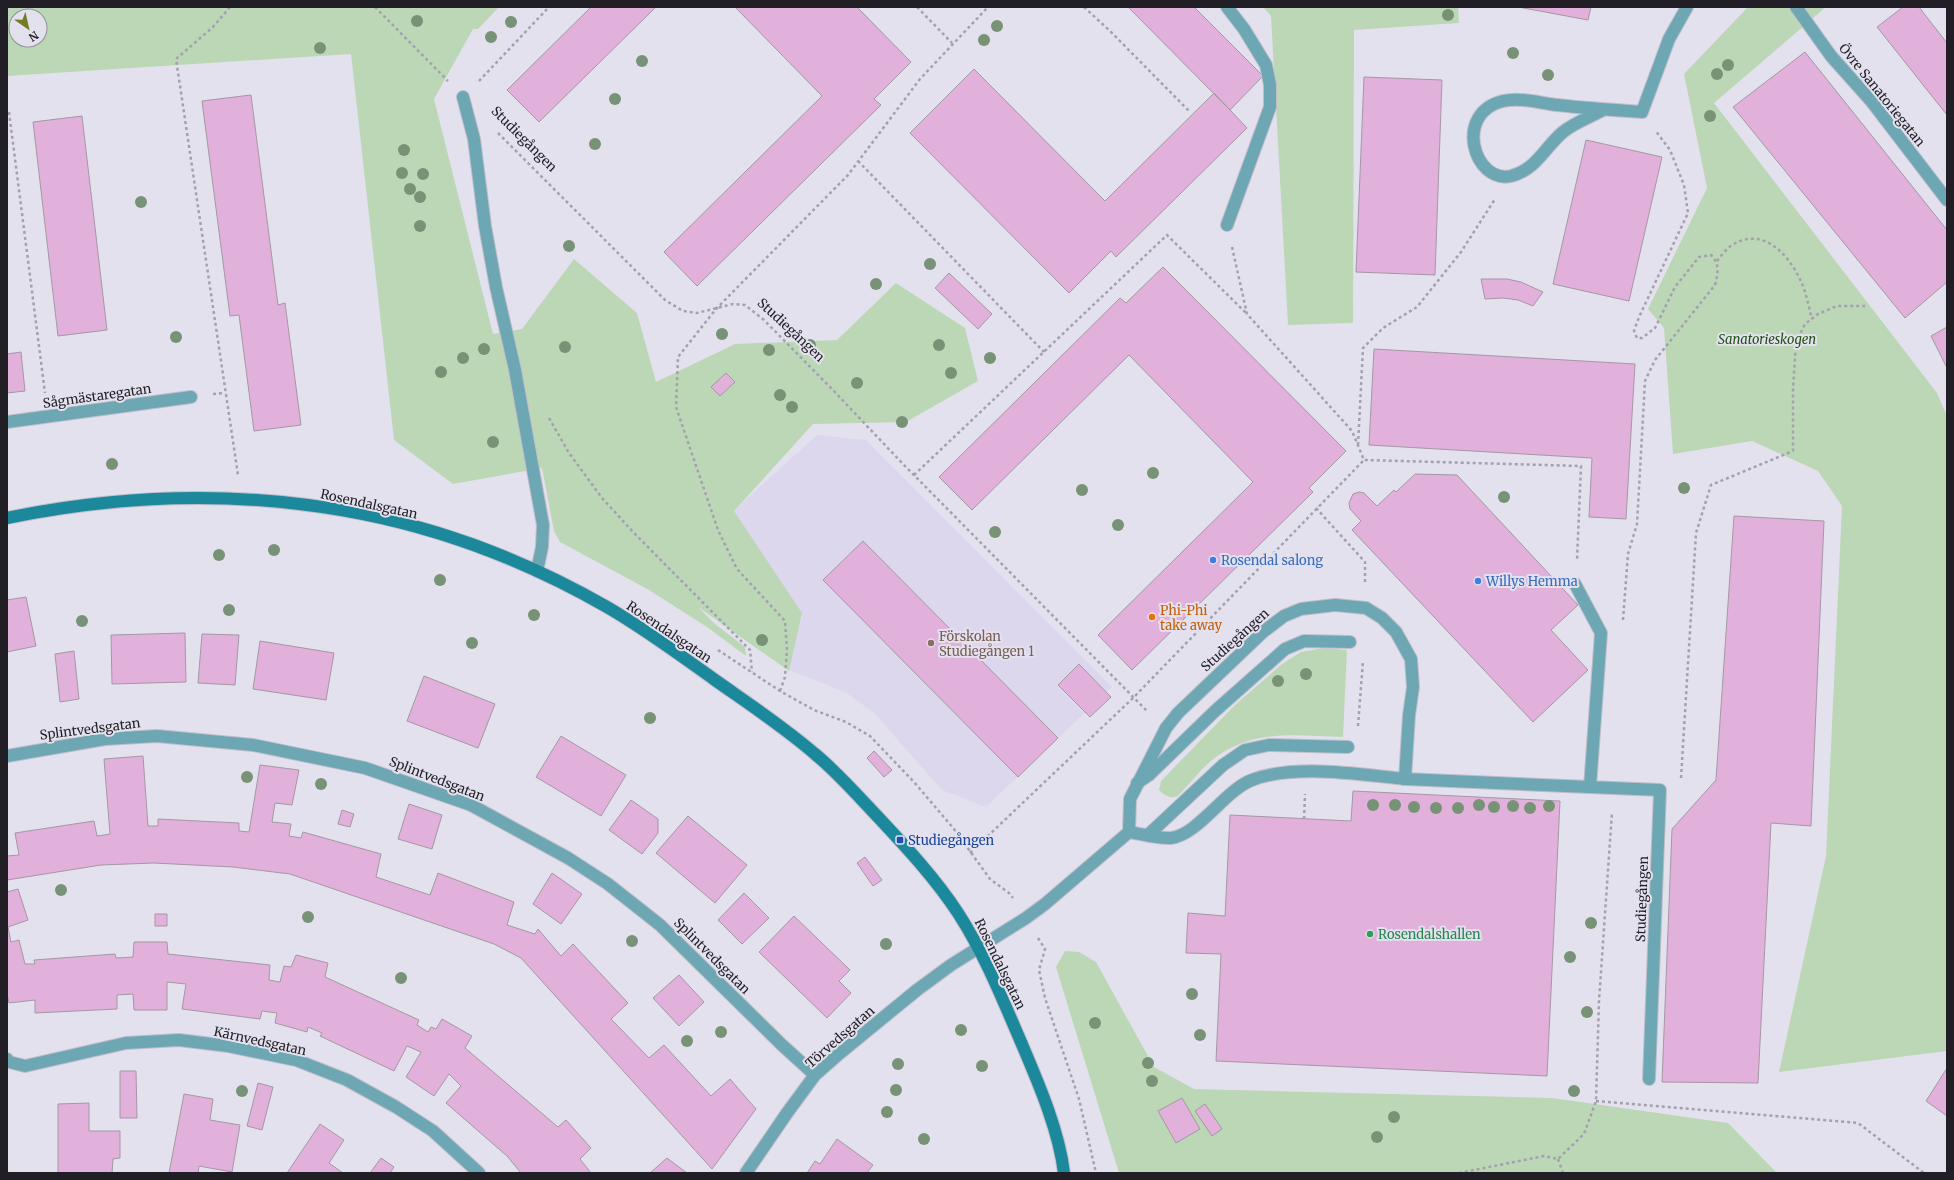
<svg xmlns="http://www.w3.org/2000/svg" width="1954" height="1180" viewBox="0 0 1954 1180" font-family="Merriweather,serif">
  <rect width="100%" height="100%" fill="#e4e1ef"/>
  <path fill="#ddd7ed" d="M817,435L866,440L1112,687L986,807L942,790L874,713L845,692L786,669L802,617L732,512Z"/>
  <path fill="#bcd7b6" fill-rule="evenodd" d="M7,7H499L478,29H473L434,99L493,334L522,329L574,259L637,313L656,382L735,344L837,340L896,283L965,328L978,381L906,422L813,424L734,511L802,613L789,671L698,607L715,624L745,647L746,656L707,627L649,590L560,542L554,531L542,468L453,484L394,440L351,54L7,76ZM16,16H40V40H16Z
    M1263,7H1458L1459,23L1354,30L1353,323L1288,325L1271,16Z
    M1748,7H1826L1714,103L1937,393L1947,416V1051L1779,1072L1826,856L1842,506L1818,471L1752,441L1673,454L1664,328L1648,309L1707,188L1684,74Z
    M1324,648L1347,650L1343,737C1297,736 1256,728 1216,757C1202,767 1190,784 1178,796C1170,799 1165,796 1159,790L1161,781L1235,705L1282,664L1301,652Z
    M1065,951L1079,952L1096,962L1154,1067L1194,1089L1552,1098L1728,1123L1777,1173H1119L1056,967Z"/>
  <path fill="#e1b0db" stroke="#a498a2" d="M591,7H656L539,122L507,90Z
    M735,7H857L911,62L874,99L881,105L697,286L664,252L822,96Z
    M1128,7H1194L1263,76L1230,110Z
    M1518,7H1591L1588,20Z
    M1903,7H1919L1947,43V115L1877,27Z
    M1805,52L1947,230V282L1905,318L1733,107Z
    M974,69L1105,201L1214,93L1247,128L1116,257L1111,251L1069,293L910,133Z
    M1364,77L1442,80L1435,275L1356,272Z
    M251,95L278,305L285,303L301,425L254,431L239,315L230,316L202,101Z
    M82,116L107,330L58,336L33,122Z
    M1586,140L1662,157L1629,301L1553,284Z
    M1163,267L1346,451L1309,488L1313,492L1132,670L1098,635L1253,482L1129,355L972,510L939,477L1120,298L1126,303Z
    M949,273L992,314L978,329L935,288Z
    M1481,279H1507L1521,282L1543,292L1533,306L1518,300L1503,298L1485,299Z
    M1947,327V368L1931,336Z
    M1374,349L1635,364L1626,519L1589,517L1592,458L1369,445Z
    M21,352L25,391L7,393V354Z
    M726,373L735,382L720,396L711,387Z
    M1415,474L1457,475L1578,605L1551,630L1588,670L1533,722L1352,530L1361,521L1350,509L1349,503L1353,494L1359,492L1364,493L1377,506L1394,490L1396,492Z
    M1734,516L1824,521L1811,826L1771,823L1758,1083L1662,1082L1672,829L1716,780Z
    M863,541L1058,738L1018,777L823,580Z
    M26,597L36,646L7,652V600Z
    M185,633L186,682L112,684L111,635Z
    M202,634L239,635L235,685L198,683Z
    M260,641L334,653L326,700L253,689Z
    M74,651L79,699L60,702L55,654Z
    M1079,664L1111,697L1090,717L1058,685Z
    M424,676L495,704L478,748L407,721Z
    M561,736L626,775L601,816L536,777Z
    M874,751L892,770L884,777L867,758Z
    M143,756L148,826H158V819L239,823V831L249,832L260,765L299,770L292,805L275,803L272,822L291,824L289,836L301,838L303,832L381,854L376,877L430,895L438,873L514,902L507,925L535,934L538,929L561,956L573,944L628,1003L611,1019L649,1058L664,1045L711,1096L730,1079L756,1109L712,1169L521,958L494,944L290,874L233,867L154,863L101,865L7,880V856L19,855L15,833L94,821L97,836L110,834L104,759Z
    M1353,791L1560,801L1547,1076L1216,1061L1221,954L1186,953L1188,913L1225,916L1230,815L1351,821Z
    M631,800L658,819V833L642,854L609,830Z
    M409,804L442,815L432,849L398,839Z
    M342,810L354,814L350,827L338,824Z
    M688,816L747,865L715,903L656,853Z
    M865,857L882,880L873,886L857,863Z
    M552,873L582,894L561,924L533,904Z
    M18,889L28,920L8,927L11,942L19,940L25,964H35L34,960L115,954L116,958L133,957L134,942H167L168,954L270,965L269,980L280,982L284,966L291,967L296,955L328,963L325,977L419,1020L417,1025L428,1032L431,1027L436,1029L442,1019L472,1036L465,1048L558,1127L566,1120L591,1148L580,1159L591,1173H521L507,1156L446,1103L461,1086L449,1074L434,1096L406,1077L421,1052L407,1046L394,1071L320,1036L322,1033L308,1027L307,1032L275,1023L277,1013L262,1011L260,1019L182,1009L186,984L167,982V1010H134L133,994L117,995V1009L35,1013V1000L9,1003L7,994V892Z
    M744,893L769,918L742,944L718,920Z
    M155,914H167V926H155Z
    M794,916L850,970L839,981L851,993L827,1018L759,952Z
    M679,975L704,1002L679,1026L653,998Z
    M1947,1068V1116L1926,1101Z
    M120,1071H136L137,1118H120Z
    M258,1083L273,1087L262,1130L247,1126Z
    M184,1094L213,1099L210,1120L240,1125L232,1172L199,1166L198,1173H169Z
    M1182,1098L1200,1129L1176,1143L1158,1111Z
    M89,1103V1131H120V1158L113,1159L112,1173H58V1104Z
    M1205,1104L1222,1129L1212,1136L1195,1111Z
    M320,1124L344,1140L329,1163L343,1173H287Z
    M837,1139L873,1165L867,1173H807L815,1161L820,1164Z
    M381,1158L394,1167L390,1173H370Z
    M667,1158L687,1173H650Z"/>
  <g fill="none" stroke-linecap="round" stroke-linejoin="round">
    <defs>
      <path id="lane" d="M1227,7L1244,29L1266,65L1270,85V107L1227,225
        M463,97L474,139L485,226L496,287L515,370L543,525L542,547L537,571
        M1603,110C1590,117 1574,123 1563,132C1545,147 1536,170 1511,176C1474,184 1453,113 1503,101C1520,97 1540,103 1557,105C1585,108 1613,110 1642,112L1669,39L1687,7
        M1575,584L1601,633L1590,787
        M1405,779L1660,790L1649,1079
        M1137,783L1149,775L1215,711L1285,649L1304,641L1350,642
        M1148,835L1223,765L1245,750L1269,745L1348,747"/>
      <path id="street" d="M1796,7L1831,56L1872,102L1947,200
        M7,422L191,397
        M7,756L105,739L157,736L253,745L365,768L471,805L568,858L608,884L660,925L782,1045L815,1075
        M7,1059L9,1062L25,1066L126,1043L179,1040L228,1046L296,1060L347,1080L396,1107L433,1131L479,1173
        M746,1173L787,1113L815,1075L840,1053L917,990L951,965L1026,918L1045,904L1129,832C1142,834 1158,839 1171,838C1198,835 1225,790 1252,780C1293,764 1361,774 1405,779L1409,715L1413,687L1411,659L1396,632L1382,618L1366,608L1335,605L1301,609L1284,616L1263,632L1178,713L1166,728L1130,799L1129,832"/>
      <path id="secondary" d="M7,518C124,494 246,491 363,514C448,531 532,564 607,607C645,629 680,655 715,680C749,704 784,727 815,754C838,773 858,796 878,817C907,848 935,878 958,913C984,953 1002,998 1021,1042C1038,1082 1059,1130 1064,1173"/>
    </defs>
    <use href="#lane" stroke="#c1becb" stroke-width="14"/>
    <use href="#street" stroke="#c1becb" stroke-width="14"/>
    <use href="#secondary" stroke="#c1becb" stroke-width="14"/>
    <path stroke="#a4a1ad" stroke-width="2.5" stroke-dasharray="3 3" stroke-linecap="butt" d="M230,7L213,27L176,59L238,475
      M375,7L448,81
      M917,7L952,43
      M1084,7L1110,31L1190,112
      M479,81L549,7
      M9,112L45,393
      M498,133L665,300L683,311L697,313L733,304L745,305L764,320L830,387L903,464L1148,712
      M858,161L1044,352
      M1232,247L1247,314L1352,431L1364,460L1581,466L1577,560
      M1717,261C1721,256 1726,249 1732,245C1765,225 1791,257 1803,286C1807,297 1809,308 1812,319
      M213,394L225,393
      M549,418L569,453L602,498L633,532L750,650L752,672
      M1358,445L1363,348L1383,328L1417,307L1461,252L1495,199
      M914,475L1167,235L1247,314
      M1316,508L1365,562V584
      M1623,620L1628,554L1637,524L1645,381L1655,360L1715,285C1718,273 1720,264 1711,255L1699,257L1675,287L1655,328L1642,338H1637L1634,331L1639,317L1688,213L1684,185L1670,150L1655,130
      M718,650L780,691L814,710L846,722L870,736L914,782L954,829L990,879L1009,893L1013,898
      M780,691L785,677L787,650L785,621L737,569L718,530L676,407L678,357L716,309L848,175L920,79L988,7
      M1358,726L1363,661
      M1681,778L1696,533L1711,485L1793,451V389L1796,342L1805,324L1818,314L1837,306H1865
      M1304,819L1305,794
      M970,853L1133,698L1364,460
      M1038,938L1045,949L1039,970L1045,998L1079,1099L1096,1173
      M1596,1101L1858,1123L1924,1173
      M1558,1159L1563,1173
      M1459,1173L1544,1156L1558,1159L1584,1134L1596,1101L1599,1001L1612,812"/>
    <use href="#lane" stroke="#6da7b3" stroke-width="12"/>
    <use href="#street" stroke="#6da7b3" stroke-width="12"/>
    <use href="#secondary" stroke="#1b889b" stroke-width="12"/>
  </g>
  <g fill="#789275">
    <circle cx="1448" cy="15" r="6"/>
    <circle cx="417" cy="21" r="6"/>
    <circle cx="511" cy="22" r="6"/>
    <circle cx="997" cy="26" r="6"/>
    <circle cx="491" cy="37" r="6"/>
    <circle cx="984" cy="40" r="6"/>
    <circle cx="320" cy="48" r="6"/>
    <circle cx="1513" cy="53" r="6"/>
    <circle cx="642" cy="61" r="6"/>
    <circle cx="1728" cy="65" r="6"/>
    <circle cx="1717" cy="74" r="6"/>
    <circle cx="1548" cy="75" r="6"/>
    <circle cx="615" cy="99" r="6"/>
    <circle cx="1710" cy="116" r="6"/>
    <circle cx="595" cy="144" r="6"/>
    <circle cx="404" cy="150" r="6"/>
    <circle cx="402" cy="173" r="6"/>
    <circle cx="423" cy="174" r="6"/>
    <circle cx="410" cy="189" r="6"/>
    <circle cx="420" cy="197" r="6"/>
    <circle cx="141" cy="202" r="6"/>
    <circle cx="420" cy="226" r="6"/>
    <circle cx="569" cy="246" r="6"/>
    <circle cx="930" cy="264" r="6"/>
    <circle cx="876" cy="284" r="6"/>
    <circle cx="722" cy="334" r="6"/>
    <circle cx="176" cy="337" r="6"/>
    <circle cx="810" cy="345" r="6"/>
    <circle cx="939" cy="345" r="6"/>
    <circle cx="565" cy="347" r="6"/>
    <circle cx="484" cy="349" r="6"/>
    <circle cx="769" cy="350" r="6"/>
    <circle cx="463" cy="358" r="6"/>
    <circle cx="990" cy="358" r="6"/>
    <circle cx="441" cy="372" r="6"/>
    <circle cx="951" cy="373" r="6"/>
    <circle cx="857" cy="383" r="6"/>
    <circle cx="780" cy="395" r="6"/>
    <circle cx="792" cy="407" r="6"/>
    <circle cx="902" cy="422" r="6"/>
    <circle cx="493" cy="442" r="6"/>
    <circle cx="112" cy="464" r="6"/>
    <circle cx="1153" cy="473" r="6"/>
    <circle cx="1684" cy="488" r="6"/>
    <circle cx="1082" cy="490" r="6"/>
    <circle cx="1504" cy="497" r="6"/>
    <circle cx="1118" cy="525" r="6"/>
    <circle cx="995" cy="532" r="6"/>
    <circle cx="274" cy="550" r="6"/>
    <circle cx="219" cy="555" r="6"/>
    <circle cx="440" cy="580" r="6"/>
    <circle cx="229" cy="610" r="6"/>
    <circle cx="534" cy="615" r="6"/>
    <circle cx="82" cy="621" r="6"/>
    <circle cx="762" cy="640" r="6"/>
    <circle cx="472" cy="643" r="6"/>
    <circle cx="1306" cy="674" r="6"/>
    <circle cx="1278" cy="681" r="6"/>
    <circle cx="650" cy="718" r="6"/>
    <circle cx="247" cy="777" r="6"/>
    <circle cx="321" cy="784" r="6"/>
    <circle cx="1373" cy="805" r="6"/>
    <circle cx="1395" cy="805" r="6"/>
    <circle cx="1479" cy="805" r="6"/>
    <circle cx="1513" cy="806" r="6"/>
    <circle cx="1549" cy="806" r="6"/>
    <circle cx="1414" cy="807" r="6"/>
    <circle cx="1494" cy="807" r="6"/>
    <circle cx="1436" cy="808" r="6"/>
    <circle cx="1458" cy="808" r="6"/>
    <circle cx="1530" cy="808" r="6"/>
    <circle cx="61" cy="890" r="6"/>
    <circle cx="308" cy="917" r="6"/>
    <circle cx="1591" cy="923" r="6"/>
    <circle cx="632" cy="941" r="6"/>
    <circle cx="886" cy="944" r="6"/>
    <circle cx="1570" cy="957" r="6"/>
    <circle cx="401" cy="978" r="6"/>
    <circle cx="1192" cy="994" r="6"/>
    <circle cx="1587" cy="1012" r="6"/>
    <circle cx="1095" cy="1023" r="6"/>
    <circle cx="961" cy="1030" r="6"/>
    <circle cx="721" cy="1032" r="6"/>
    <circle cx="1200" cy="1035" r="6"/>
    <circle cx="687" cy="1041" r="6"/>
    <circle cx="1148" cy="1063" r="6"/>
    <circle cx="898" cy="1064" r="6"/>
    <circle cx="982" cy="1066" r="6"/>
    <circle cx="1152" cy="1081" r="6"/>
    <circle cx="896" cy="1090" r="6"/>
    <circle cx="242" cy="1091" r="6"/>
    <circle cx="1574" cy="1091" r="6"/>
    <circle cx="887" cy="1112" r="6"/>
    <circle cx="1394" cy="1117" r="6"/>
    <circle cx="1377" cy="1137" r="6"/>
    <circle cx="924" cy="1139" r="6"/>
  </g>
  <g fill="#3f7fe0" stroke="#e4e1ef" stroke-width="1.5">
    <circle cx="1213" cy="560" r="4"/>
    <circle cx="1478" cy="581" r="4"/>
  </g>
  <circle fill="#e8710a" stroke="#e4e1ef" stroke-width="1.5" cx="1152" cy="617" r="4"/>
  <circle fill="#8d6e63" stroke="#e4e1ef" stroke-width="1.5" cx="931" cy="643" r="4"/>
  <rect fill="#1a4fb4" stroke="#e4e1ef" stroke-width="1.5" x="896" y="836" width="8" height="8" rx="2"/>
  <circle fill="#2e9e5b" stroke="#e4e1ef" stroke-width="1.5" cx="1370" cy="934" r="4"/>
  <g text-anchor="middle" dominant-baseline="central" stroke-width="4" stroke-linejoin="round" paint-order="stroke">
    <g font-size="13" fill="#211f25" stroke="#e4e1ef">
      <text transform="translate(1882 95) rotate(51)">Övre Sanatoriegatan</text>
      <text transform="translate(524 139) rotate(45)">Studiegången</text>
      <text transform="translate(791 330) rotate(43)">Studiegången</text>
      <text transform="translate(97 396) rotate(-8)">Sågmästaregatan</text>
      <text transform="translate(369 504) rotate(12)">Rosendalsgatan</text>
      <text transform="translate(669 632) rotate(34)">Rosendalsgatan</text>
      <text transform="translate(1235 640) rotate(-42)">Studiegången</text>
      <text transform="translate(90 729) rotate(-7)">Splintvedsgatan</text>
      <text transform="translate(437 779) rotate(21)">Splintvedsgatan</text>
      <text transform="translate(1642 899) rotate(-88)">Studiegången</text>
      <text transform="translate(712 956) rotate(45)">Splintvedsgatan</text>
      <text transform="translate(1000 964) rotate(64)">Rosendalsgatan</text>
      <text transform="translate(840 1037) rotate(-41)">Törvedsgatan</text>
      <text transform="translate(260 1041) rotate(12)">Kärnvedsgatan</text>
    </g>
    <g font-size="13" font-style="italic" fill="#1f5212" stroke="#e4e1ef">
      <text x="1767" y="339">Sanatorieskogen</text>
    </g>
    <g font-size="13" fill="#366cbe" stroke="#e4e1ef" text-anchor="start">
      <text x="1221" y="560">Rosendal salong</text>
      <text x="1486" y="581">Willys Hemma</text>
    </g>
    <g font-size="13" fill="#c56008" stroke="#e4e1ef" text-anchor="start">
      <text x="1160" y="610">Phi-Phi<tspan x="1160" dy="15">take away</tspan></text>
    </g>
    <g font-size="13" fill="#785e54" stroke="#e4e1ef" text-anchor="start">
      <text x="939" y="636">Förskolan<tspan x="939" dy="15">Studiegången 1</tspan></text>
    </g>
    <g font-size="13" fill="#164399" stroke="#e4e1ef" text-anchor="start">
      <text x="908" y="840">Studiegången</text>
    </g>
    <g font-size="13" fill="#27864d" stroke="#e4e1ef" text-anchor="start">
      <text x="1378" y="934">Rosendalshallen</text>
    </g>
  </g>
  <rect width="1954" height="1180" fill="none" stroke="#211f25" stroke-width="16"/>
  <g transform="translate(28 28) rotate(146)"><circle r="19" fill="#e4e1ef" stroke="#96939e"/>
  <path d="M0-3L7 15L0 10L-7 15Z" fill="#767c26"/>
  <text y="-6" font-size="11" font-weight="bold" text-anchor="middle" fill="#211f25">N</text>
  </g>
</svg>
